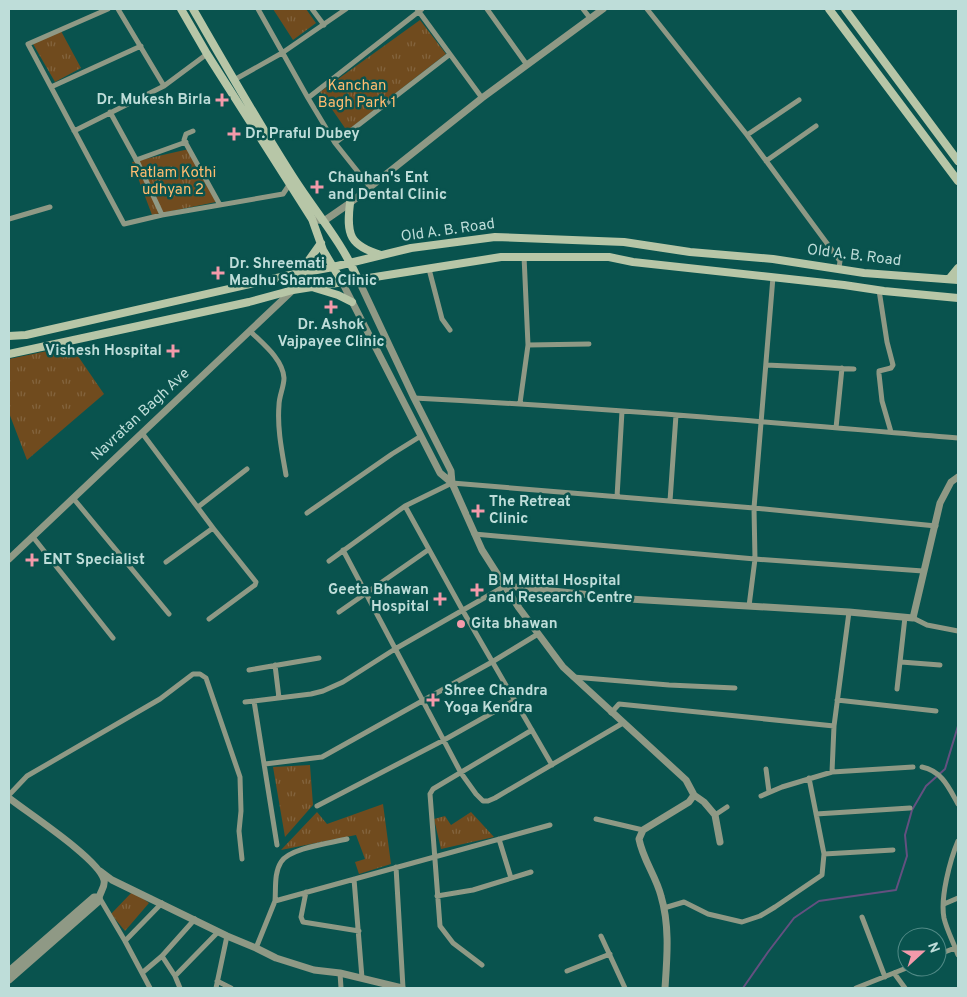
<svg xmlns="http://www.w3.org/2000/svg" width="967" height="997" viewBox="0 0 967 997" font-family="Overpass,sans-serif">
  <defs>
    <pattern id="park-tufts" width="24" height="20" patternUnits="userSpaceOnUse" patternTransform="scale(1.25)"><rect width="24" height="20" fill="#704b1e"/><path d="M3 7l-1-3M5 7V3M7 7l1-3M15 17l-1-3M17 17v-4M19 17l1-3" fill="none" stroke="#83643e"/></pattern>
  </defs>
  <rect width="100%" height="100%" fill="#09534e"/>
  <path fill="url(#park-tufts)" d="M273,9H306L316,23L293,40Z
    M420,20L446,54L347,131L320,92Z
    M61,31L81,68L55,82L33,44Z
    M189,149L216,202L152,215L132,162Z
    M71,346L104,394L27,460L9,413V359Z
    M310,765L313,805L285,837L273,767Z
    M383,804L391,864L359,874L355,862L365,859L356,835L281,850L317,812L327,824Z
    M471,812L494,837L441,849L434,819L445,816L451,825Z
    M133,891L149,903L125,931L111,914Z"/>
  <g fill="none" stroke-linecap="round" stroke-linejoin="round">
    <path stroke="#645080" stroke-width="2" d="M743,988L768,952L794,918L819,901L896,890L907,856L905,835L912,810L926,786L945,769L958,726"/>
    <path stroke="#8f9985" stroke-width="5" d="M108,9L28,44L124,224L162,215L283,194L289,185L292,186
      M118,9L164,86
      M258,9L308,98L335,143L370,187
      M312,9L324,25
      M417,9L482,98
      M487,9L527,65
      M583,9L590,18
      M647,9L747,135L840,261L839,268
      M234,80L282,53L346,9
      M51,87L141,46
      M308,98L422,9
      M110,112L138,163L162,215
      M74,131L164,86L207,54
      M193,131L186,134L184,140L220,205
      M747,135L799,100
      M335,143L449,55
      M136,160L186,142
      M766,161L816,126
      M9,219L50,207
      M429,269L442,319L450,330
      M879,290L887,342L893,365L891,368L879,371V374L882,401L891,432
      M250,331C262,343 283,359 284,378C284,387 279,396 279,405C277,428 282,452 286,475
      M528,345L589,344
      M766,365L854,369
      M414,398C595,407 777,423 958,438
      M520,403L528,345L524,256
      M836,428L842,368
      M142,433L213,528L256,582L255,585L209,619
      M617,497L622,411
      M73,498L169,614
      M670,501L676,415
      M405,506L463,611L552,765
      M198,507L247,469
      M307,513L392,454L421,436
      M474,534L755,559L923,571
      M33,537L113,638
      M343,550L461,773L476,794L483,801H488L495,798L623,723
      M329,561L405,506L452,483L754,508L936,526
      M166,562L213,528
      M749,606L755,559L754,508L773,277
      M339,612L428,550
      M913,618L927,625L958,631
      M901,662L940,665
      M275,665L279,698
      M249,670L319,658
      M573,677L669,685L735,688
      M897,689L905,617
      M837,700L936,711
      M254,701L277,845
      M245,702L311,694L323,691L343,682L395,649L505,586
      M611,713L619,704L834,726
      M265,764L322,757L492,662L538,634
      M922,767C942,771 949,788 958,804
      M766,769L769,792
      M832,772L834,726L849,612
      M809,778L824,854L893,850
      M9,795L27,776L160,699L193,674H200L206,678L240,777L241,811L239,831L242,859
      M761,796L782,787L832,772L913,767
      M317,806L444,740L515,700
      M816,814L910,808
      M715,815L727,807
      M596,819L643,830
      M499,839L511,878
      M958,841C950,860 940,898 944,918C947,931 954,943 958,955
      M396,867L403,988
      M354,879L362,978
      M306,892L301,917L303,922L359,931
      M437,896L473,890L531,872
      M99,897L125,941L150,988
      M275,901C276,888 274,873 281,862C289,848 331,843 347,839
      M944,904L958,898
      M664,908L684,902L708,914L742,922L760,916L775,907L822,875L824,854
      M862,917L885,977
      M601,936L625,988
      M125,941L162,903
      M256,948L275,901L550,825
      M937,955L955,948
      M162,956L175,976
      M482,965L453,943L440,926L430,794L433,789L532,730
      M567,971L610,954
      M142,973L162,956L195,919
      M340,973L341,988
      M894,973L905,988
      M217,981L231,988
      M180,988L175,976L218,932
      M216,988L227,936
      M856,988L909,967"/>
    <path stroke="#8f9985" stroke-width="7" d="M312,219L324,221L350,203L482,98L603,9
      M358,279L414,398L451,471L452,483L482,550L519,608L563,667L686,780L694,795L704,802L715,815L720,842
      M342,282L440,473L452,483
      M9,559L293,290
      M505,586L629,599L849,612L913,618L940,503L951,482L958,477
      M9,798C28,813 99,859 104,880C106,888 98,893 99,901L9,980
      M100,871L112,880L227,936L256,948L276,958L314,970L340,973L402,988
      M9,971L94,897H99
      M665,988C667,958 670,926 661,896C656,876 643,860 639,839L643,830L689,802L694,795"/>
    <path stroke="#b7c6a7" stroke-width="8" d="M181,9L207,54L312,219L323,250L342,282
      M193,9C226,66 259,124 295,180C317,214 341,241 358,279
      M829,9L958,181
      M845,9L958,161
      M350,203C346,236 350,245 381,255
      M299,274L321,243
      M949,279L958,268
      M315,288L338,295L352,302
      M9,336L26,335L290,275L333,267L411,248L495,237L624,242L690,252L773,259L864,273L958,280
      M9,354L249,302L293,290L501,257H609L633,262L844,285L884,291L958,298"/>
  </g>
  <g fill="#f39aaa" stroke="#09534e" stroke-width="2">
    <path d="M219.5 92.5h5v5h5v5h-5v5h-5v-5h-5v-5h5z"/>
    <path d="M231.5 126.5h5v5h5v5h-5v5h-5v-5h-5v-5h5z"/>
    <path d="M314.5 179.5h5v5h5v5h-5v5h-5v-5h-5v-5h5z"/>
    <path d="M215.5 265.5h5v5h5v5h-5v5h-5v-5h-5v-5h5z"/>
    <path d="M328.5 299.5h5v5h5v5h-5v5h-5v-5h-5v-5h5z"/>
    <path d="M170.5 343.5h5v5h5v5h-5v5h-5v-5h-5v-5h5z"/>
    <path d="M475.5 503.5h5v5h5v5h-5v5h-5v-5h-5v-5h5z"/>
    <path d="M29.5 552.5h5v5h5v5h-5v5h-5v-5h-5v-5h5z"/>
    <path d="M474.5 582.5h5v5h5v5h-5v5h-5v-5h-5v-5h5z"/>
    <path d="M437.5 591.5h5v5h5v5h-5v5h-5v-5h-5v-5h5z"/>
    <circle cx="461" cy="624" r="5"/>
    <path d="M430.5 692.5h5v5h5v5h-5v5h-5v-5h-5v-5h5z"/>
  </g>
  <g text-anchor="middle" dominant-baseline="central" stroke-width="5" stroke-linejoin="round" paint-order="stroke">
    <g font-size="15" fill="#ffbc70" stroke="#09534e">
      <text x="357" y="86">Kanchan<tspan x="357" dy="17">Bagh Park 1</tspan></text>
      <text x="173" y="173">Ratlam Kothi<tspan x="173" dy="17">udhyan 2</tspan></text>
    </g>
    <g font-size="15" font-weight="bold" fill="#beddd9" stroke="#09534e" text-anchor="start">
      <text x="211" y="100" text-anchor="end">Dr. Mukesh Birla</text>
      <text x="245" y="134">Dr. Praful Dubey</text>
      <text x="328" y="178">Chauhan's Ent<tspan x="328" dy="17">and Dental Clinic</tspan></text>
      <text x="229" y="264">Dr. Shreemati<tspan x="229" dy="17">Madhu Sharma Clinic</tspan></text>
      <text x="331" y="325" text-anchor="middle">Dr. Ashok<tspan x="331" dy="17">Vajpayee Clinic</tspan></text>
      <text x="162" y="351" text-anchor="end">Vishesh Hospital</text>
      <text x="489" y="502">The Retreat<tspan x="489" dy="17">Clinic</tspan></text>
      <text x="43" y="560">ENT Specialist</text>
      <text x="488" y="581">B M Mittal Hospital<tspan x="488" dy="17">and Research Centre</tspan></text>
      <text x="429" y="590" text-anchor="end">Geeta Bhawan<tspan x="429" dy="17">Hospital</tspan></text>
      <text x="471" y="624">Gita bhawan</text>
      <text x="444" y="691">Shree Chandra<tspan x="444" dy="17">Yoga Kendra</tspan></text>
    </g>
    <g font-size="15" fill="#beddd9" stroke="#09534e">
      <text transform="translate(448 231) rotate(-8)">Old A. B. Road</text>
      <text transform="translate(854 256) rotate(7)">Old A. B. Road</text>
      <text transform="translate(141 415) rotate(-43)">Navratan Bagh Ave</text>
    </g>
  </g>
  <rect width="967" height="997" fill="none" stroke="#beddd9" stroke-width="20"/>
  <g transform="translate(922 952) rotate(69)"><circle r="24" fill="#09534e" stroke="#518a86"/>
  <path d="M0-4L9 19L0 12L-9 19Z" fill="#f39aaa"/>
  <text y="-8" font-size="14" font-weight="bold" text-anchor="middle" fill="#beddd9">N</text>
  </g>
</svg>
